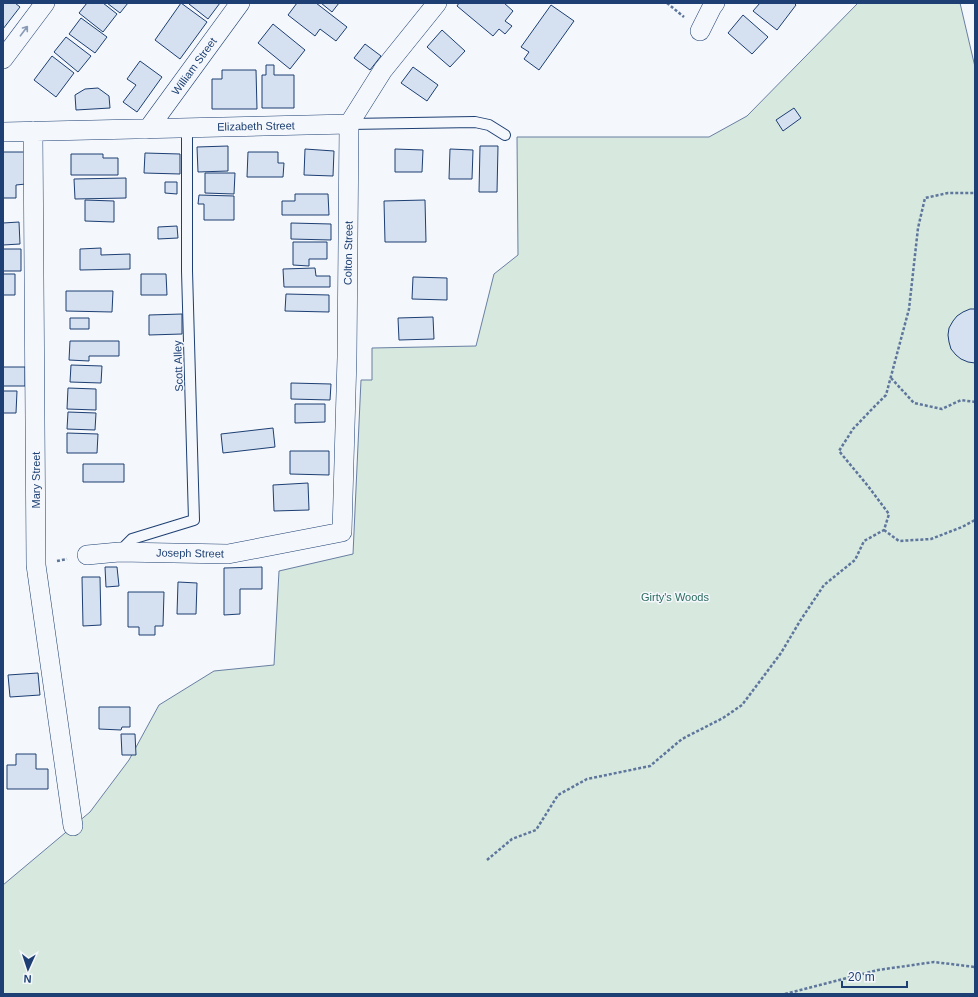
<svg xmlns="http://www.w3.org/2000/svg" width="978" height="997" viewBox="0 0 978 997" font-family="Arial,sans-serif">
  <rect width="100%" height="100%" fill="#f4f7fb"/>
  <path fill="#d7e8df" stroke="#687fa3" d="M858,3H960L975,67V994H3V885L90,812L129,760L159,705L214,671L274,665L279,571L353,554L361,380H372V348L476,346L494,274L518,255L517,137H709L747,116Z"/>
  <path fill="#d5e0f0" stroke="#1d3f73" d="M3,3H15L20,7L3,29Z
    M87,3H103L117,14L103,32L79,13Z
    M107,3H128L120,13Z
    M181,3L207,22L180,59L155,40Z
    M190,3H220L208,19L189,4Z
    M297,3H316L347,27L336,41L320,29L315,36L288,15Z
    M321,3H339L332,12Z
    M459,3H504L513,11L505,21L512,26L505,34L499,29L493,36L457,6Z
    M760,3H794L796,5L777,30L753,11Z
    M551,5L574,21L539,70L524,59L529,52L521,47Z
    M743,15L768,37L752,54L728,33Z
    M81,18L107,37L95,53L69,34Z
    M273,24L305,50L290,69L258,43Z
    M442,30L465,51L450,67L427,47Z
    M66,37L91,56L78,72L54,52Z
    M365,44L381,56L370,70L354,58Z
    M52,56L74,73L56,97L34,80Z
    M140,61L162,77L137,112L123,102L136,85L127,79Z
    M266,65H274V75H294V108H262V75H266Z
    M413,67L438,85L427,101L401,83Z
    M222,70H256L257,109H212V79H222Z
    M98,88L109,96L110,108L76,110L75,95L85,89Z
    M794,108L801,118L783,131L776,120Z
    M228,146V171L198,172L197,147Z
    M480,146H498L497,192H479Z
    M305,149L334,151L333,176L304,175Z
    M395,149L423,150L422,172H395Z
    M450,149L473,150L472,179H449Z
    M3,152H25L26,184L16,185V198H3Z
    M248,152H278V163H284L283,177H247Z
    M145,153L180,154V174L144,173Z
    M71,154H103V158H118V175H71Z
    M205,173H235L234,194L205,193Z
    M126,178V198L75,199L74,179Z
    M165,182H177V194L165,193Z
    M295,194H328L329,215H282V201H295Z
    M199,195L234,196V220H204V204H198Z
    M85,200L114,201V222L85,221Z
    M425,200L426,242H385L384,201Z
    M19,222L20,244L3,245V223Z
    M291,223L331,224V240L291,239Z
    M177,226L178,238L158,239V227Z
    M293,242H327V259H309V266L293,265Z
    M101,248V255L130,254V269L80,270V249Z
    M3,249H21V271H3Z
    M315,268L316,276H330V287H284L283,269Z
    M3,274H15V295H3Z
    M141,274H166L167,295H141Z
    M413,277L447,278V300L412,299Z
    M66,291H113L112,312L66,311Z
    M286,294L329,295V312L285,311Z
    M970,309H975V363L968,362L961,359L956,355L951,349L949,342L948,335L949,328L953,321L957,316L963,312Z
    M182,314V334L149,335V315Z
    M433,317L434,339L399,340L398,318Z
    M70,318H89V329H70Z
    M70,341H119V356H89V361L69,360Z
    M71,365L102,366L101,383L70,382Z
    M3,367H25V386H3Z
    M291,383L331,384L330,400L291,399Z
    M68,388L96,389V410L67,409Z
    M3,391H17L16,413H3Z
    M295,404H325V422L295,423Z
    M68,412L96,413L95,430L67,429Z
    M273,428L275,447L223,453L221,434Z
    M67,433L98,434L97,453H67Z
    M290,451H329V475L290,474Z
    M83,464H124V482H83Z
    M308,483L309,510L274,511L273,485Z
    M105,567H117L119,586L106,587Z
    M262,567V589H240V614L224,615V568Z
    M82,577H100L101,625L83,626Z
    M178,582L197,583L196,614H177Z
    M128,592H164L163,626H155V635H139V627H128Z
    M38,673L40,695L10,697L8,675Z
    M99,707H130V727H122L121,730L99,729Z
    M121,734H135L136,755H122Z
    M16,754H36V769H48V789H7V765H16Z"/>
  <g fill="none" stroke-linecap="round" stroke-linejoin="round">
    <defs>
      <path id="lane" d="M349,124L475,122L489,125L505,135
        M119,552L132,539L194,520L187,271V128"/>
      <path id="street" d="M700,31L712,7L715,3
        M3,59L45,3
        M148,129L240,3
        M33,131L36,565L73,826
        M3,132L349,124
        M87,555L119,552L228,554L342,532L347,357L349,124L383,70L437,3"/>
    </defs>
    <use href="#lane" stroke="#1d3f73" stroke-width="12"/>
    <use href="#street" stroke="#1d3f73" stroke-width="20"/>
    <path stroke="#5e769c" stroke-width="2.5" stroke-dasharray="3 2" stroke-linecap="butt" d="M667,3L684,17
      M891,378L914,403L942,409L961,400L975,402
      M884,530L899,541L931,539L962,527L975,520
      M57,561L67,559
      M487,860L512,839L536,830L558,795L587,779L650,766L682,739L723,718L742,705L781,653L800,621L824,585L855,560L864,541L884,530L889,514L868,486L839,451L853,429L873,408L886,395L909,309L918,228L925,198L948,193H975
      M785,994L878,970L934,962L975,967"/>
    <use href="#lane" stroke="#f4f7fb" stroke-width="10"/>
    <use href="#street" stroke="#f4f7fb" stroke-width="19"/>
  </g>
  <defs><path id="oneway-shaft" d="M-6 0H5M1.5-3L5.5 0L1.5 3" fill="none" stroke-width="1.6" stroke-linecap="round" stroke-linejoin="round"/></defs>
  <use stroke="#889bb7" href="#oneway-shaft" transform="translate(24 31) rotate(-53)"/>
  <g text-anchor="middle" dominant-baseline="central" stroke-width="3" stroke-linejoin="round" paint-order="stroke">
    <g font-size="11" fill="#1d3f73" stroke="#f4f7fb">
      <text transform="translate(194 66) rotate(-54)">William Street</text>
      <text transform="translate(256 126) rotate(-1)">Elizabeth Street</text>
      <text transform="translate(348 253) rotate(-89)">Colton Street</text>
      <text transform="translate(178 366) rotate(-92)">Scott Alley</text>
      <text transform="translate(36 480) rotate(-90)">Mary Street</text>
      <text transform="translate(190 553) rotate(1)">Joseph Street</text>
    </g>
    <g font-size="11" fill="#2c6c60" stroke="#f4f7fb">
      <text x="675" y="597">Girty's Woods</text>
    </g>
  </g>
  <rect width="978" height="997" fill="none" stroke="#1d3f73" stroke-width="8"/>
  <g transform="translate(28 969) rotate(183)" stroke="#f4f7fb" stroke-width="3" paint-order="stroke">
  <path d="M0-3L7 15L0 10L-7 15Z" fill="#1d3f73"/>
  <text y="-6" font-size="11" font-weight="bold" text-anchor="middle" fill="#1d3f73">N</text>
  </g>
  <path d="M842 981v6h65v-6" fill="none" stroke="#1d3f73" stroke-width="2"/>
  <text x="848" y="981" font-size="12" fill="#1d3f73" stroke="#f4f7fb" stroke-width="3" paint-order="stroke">20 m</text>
</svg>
